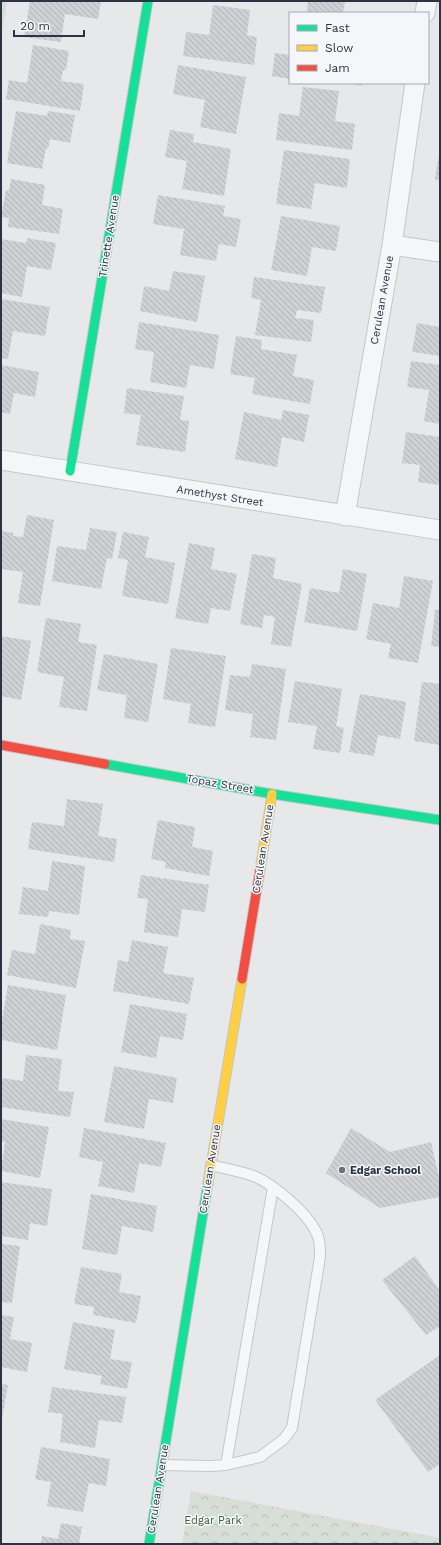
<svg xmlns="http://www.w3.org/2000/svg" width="441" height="1545" viewBox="0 0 441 1545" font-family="'Work Sans',sans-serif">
  <defs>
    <pattern id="park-crowns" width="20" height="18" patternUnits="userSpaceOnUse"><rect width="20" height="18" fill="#d6ded6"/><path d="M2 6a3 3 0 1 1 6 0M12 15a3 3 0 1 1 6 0" fill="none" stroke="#b8bfb9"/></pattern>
    <pattern id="building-back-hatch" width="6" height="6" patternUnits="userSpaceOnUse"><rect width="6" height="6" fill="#ced0d3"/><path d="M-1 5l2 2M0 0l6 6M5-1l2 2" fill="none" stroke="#b1b3b6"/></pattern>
  </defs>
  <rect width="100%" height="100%" fill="#e6e8ea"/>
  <path fill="#d6ded6" d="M1,1H7L1,39Z"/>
  <path fill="url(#park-crowns)" d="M191,1491L440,1538V1544H182Z"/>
  <path fill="url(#building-back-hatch)" d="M30,1H101L98,19L65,14L61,42L24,37Z
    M308,1H345L343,13H307Z
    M213,5L250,10L247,35L257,37L254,65L183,56L186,32L209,35Z
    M33,45L69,51L66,70H63L61,81L84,84L80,111L6,99L9,80L27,83Z
    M275,53L290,55V79L272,76Z
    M178,65L246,77L236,134L200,127L205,100L173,94Z
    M351,83H362L361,86Z
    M303,87L339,91L335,121L355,124L352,150L276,140L279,113L299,116Z
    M16,111L47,116L48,111L75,115L70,143L50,139L48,149L46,148L42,169L7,163Z
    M170,130L194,134L193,142L231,149L224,196L182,189L187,161L165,157Z
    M284,150L350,159L347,188L315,183L311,209L276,204Z
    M439,155H440V180L435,179Z
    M11,179L45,185L42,205L63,209L59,234L8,227L9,218L1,217L6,190L9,191Z
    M158,195L225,206L223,216L241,219L236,247L219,244L216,261L180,255L184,229L153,224Z
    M281,216L340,226L336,251L312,247L307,276L271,270Z
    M27,238L56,243L51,270L27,266L22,297L1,293V239L26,243Z
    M173,271L205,276L197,322L140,311L144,286L169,291Z
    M254,277L325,287L321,313L297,310L295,318L314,320L311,342L255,335L261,300L251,298Z
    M1,299L50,307L45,336L13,331L8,359L1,358Z
    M139,322L219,335L214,369L190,365L186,388L150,382L154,352L135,349Z
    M417,323L440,327V356L412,352Z
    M236,336L262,340L261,349L297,355L293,376L314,380L310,404L252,394L255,378L230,374Z
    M411,361L440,365V424L424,421L429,390L407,387Z
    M1,365L39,372L35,397L14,393L10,414L1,412Z
    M127,388L184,396L180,420L189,421L185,452L136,445L141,415L124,413Z
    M283,410L309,415L304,442L282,437L277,467L235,459L244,412L281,420Z
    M406,432L440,437V485L418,482L420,465L402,463Z
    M27,515L54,520L40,606L18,603L23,572L1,569V531L13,533V536L23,537Z
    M90,528L117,532L112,559L107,558L101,589L52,581L57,546L86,550Z
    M123,532L149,537L145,557L175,563L168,604L122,596L128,560L118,558Z
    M189,543L215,548L211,569L237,574L230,611L211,608L208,624L175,618Z
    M252,554L276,558L273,578L302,584L291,647L271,644L275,617L264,615L262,628L240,624Z
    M343,569L367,574L357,631L304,622L310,588L339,593Z
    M404,576L433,581L418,663L388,658L391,644L366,639L373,603L399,608Z
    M435,610H440V647L431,646Z
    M46,618L81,624L78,642L97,645L87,711L59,707L64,677L37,672Z
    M1,636L31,641L21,700L1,696Z
    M171,648L226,656L215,727L188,723L191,704L163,699Z
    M104,654L158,664L148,722L124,718L127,695L97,690Z
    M252,664L286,669L276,740L250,737L253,714L225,710L230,675L250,677Z
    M295,681L342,689L336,726L344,728L340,753L313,749L317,726L288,722Z
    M422,682L440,684V745L414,741Z
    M360,694L406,702L400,739L378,735L374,756L349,752Z
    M67,799L103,804L98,836L117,839L114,862L28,849L32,822L64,826Z
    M158,820L195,827L192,847L213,851L209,876L165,868L166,862L151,859Z
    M52,861L85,866L79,915L49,911L48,917L19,914L23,887L48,891Z
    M141,875L209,885L205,912L182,909L178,937L144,932L148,899L137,898Z
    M40,924L71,930L70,939L85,941L76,988L7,975L12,950L35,954Z
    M132,940L168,947L163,973L194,978L189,1004L113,991L118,960L128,962Z
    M8,985L66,995L57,1050L1,1040V1026Z
    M130,1004L187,1014L183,1040L160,1036L156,1058L121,1052Z
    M26,1055L62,1059L58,1091L74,1092L70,1117L1,1107V1078L23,1081Z
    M114,1066L177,1078L173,1103L149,1099L144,1129L104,1122Z
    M1,1119L49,1127L40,1178L1,1171L5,1142L1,1141Z
    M84,1128L166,1143L161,1167L139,1163L134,1193L98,1186L103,1162L79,1157Z
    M351,1128L390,1152L431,1142L440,1182V1197L380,1208L326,1173Z
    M1,1182L52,1189L47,1226L30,1223L28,1240L1,1236Z
    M91,1194L157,1206L153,1232L122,1226L117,1255L82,1249Z
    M1,1244L20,1246L12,1303L1,1302Z
    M415,1256L440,1291V1326L426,1335L382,1280Z
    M81,1267L122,1274L119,1292L141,1296L136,1323L93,1315L94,1307L74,1304Z
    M1,1315L14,1317L10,1339L32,1343L27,1372L1,1367Z
    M73,1322L115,1330L110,1359L132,1362L127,1389L100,1384L102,1376L64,1369Z
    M440,1355V1464L428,1472L375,1400Z
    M1,1384L8,1385L2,1418H1Z
    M52,1387L126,1397L122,1423L99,1420L95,1448L60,1442L63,1414L48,1412Z
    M41,1447L110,1459L106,1486L89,1483L83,1512L47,1506L51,1482L35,1479Z
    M61,1523L82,1527L79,1544H41L42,1536L58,1539Z"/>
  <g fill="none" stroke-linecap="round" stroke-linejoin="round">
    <defs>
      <path id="lane" d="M162,1465L210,1466L226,1465L260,1457L284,1439L292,1428L320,1257C320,1247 320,1238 315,1230C306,1212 274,1185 256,1177C242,1171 225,1169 211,1165
        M226,1465L273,1187"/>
      <path id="street" d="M425,13L427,1
        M392,245L440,252
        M1,460L440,530
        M345,516L392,245L415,83"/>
      <path id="fast" d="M70,471L148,1
        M105,764L272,794L440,820
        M149,1544L208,1183"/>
      <path id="slow" d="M260,870L272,794
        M208,1183L242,979"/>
      <path id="jam" d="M1,745L105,764
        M242,979L260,870"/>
    </defs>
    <use href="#lane" stroke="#c4c6c8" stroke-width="12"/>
    <use href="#street" stroke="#c4c6c8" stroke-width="21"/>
    <use href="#fast" stroke="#c4c6c8" stroke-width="11"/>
    <use href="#slow" stroke="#c4c6c8" stroke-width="11"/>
    <use href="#jam" stroke="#c4c6c8" stroke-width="11"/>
    <use href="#lane" stroke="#f5f6f7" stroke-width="10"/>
    <use href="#street" stroke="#f5f6f7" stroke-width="19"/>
    <use href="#fast" stroke="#16e098" stroke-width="9"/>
    <use href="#slow" stroke="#ffcf43" stroke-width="9"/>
    <use href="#jam" stroke="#f24e42" stroke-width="9"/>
  </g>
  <circle fill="#6c737f" stroke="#f4f6f9" stroke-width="1.5" cx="342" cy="1170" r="4"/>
  <g text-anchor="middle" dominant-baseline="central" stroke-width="3" stroke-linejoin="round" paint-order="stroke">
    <g font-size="11" fill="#2b3445" stroke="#f4f6f9">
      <text transform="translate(109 236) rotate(-81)">Trinette Avenue</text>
      <text transform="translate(382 300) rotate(-80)">Cerulean Avenue</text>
      <text transform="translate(220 496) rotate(9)">Amethyst Street</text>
      <text transform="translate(220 784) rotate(10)">Topaz Street</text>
      <text transform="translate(263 849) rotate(-81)">Cerulean Avenue</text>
      <text transform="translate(210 1169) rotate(-81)">Cerulean Avenue</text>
      <text transform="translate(158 1489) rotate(-81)">Cerulean Avenue</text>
    </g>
    <g font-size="11" font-weight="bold" fill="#2b3445" stroke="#f4f6f9" text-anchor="start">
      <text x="350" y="1170">Edgar School</text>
    </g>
    <g font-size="11" fill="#3f6138" stroke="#f4f6f9">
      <text x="213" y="1520">Edgar Park</text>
    </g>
  </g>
  <rect width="441" height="1545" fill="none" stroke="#2b3445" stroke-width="4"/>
  <rect x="289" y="12" width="140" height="72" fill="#f4f6f9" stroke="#a4a8b1"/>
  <rect x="297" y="25" width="20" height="6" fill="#16e098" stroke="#a4a8b1"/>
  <text x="325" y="32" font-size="12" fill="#2b3445">Fast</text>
  <rect x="297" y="45" width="20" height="6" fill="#ffcf43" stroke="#a4a8b1"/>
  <text x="325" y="52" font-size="12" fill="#2b3445">Slow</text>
  <rect x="297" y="65" width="20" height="6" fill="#f24e42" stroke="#a4a8b1"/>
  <text x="325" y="72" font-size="12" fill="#2b3445">Jam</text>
  <path d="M14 30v6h70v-6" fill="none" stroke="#2b3445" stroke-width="2"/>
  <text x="20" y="30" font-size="12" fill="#2b3445" stroke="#f4f6f9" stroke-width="3" paint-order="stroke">20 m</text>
</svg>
